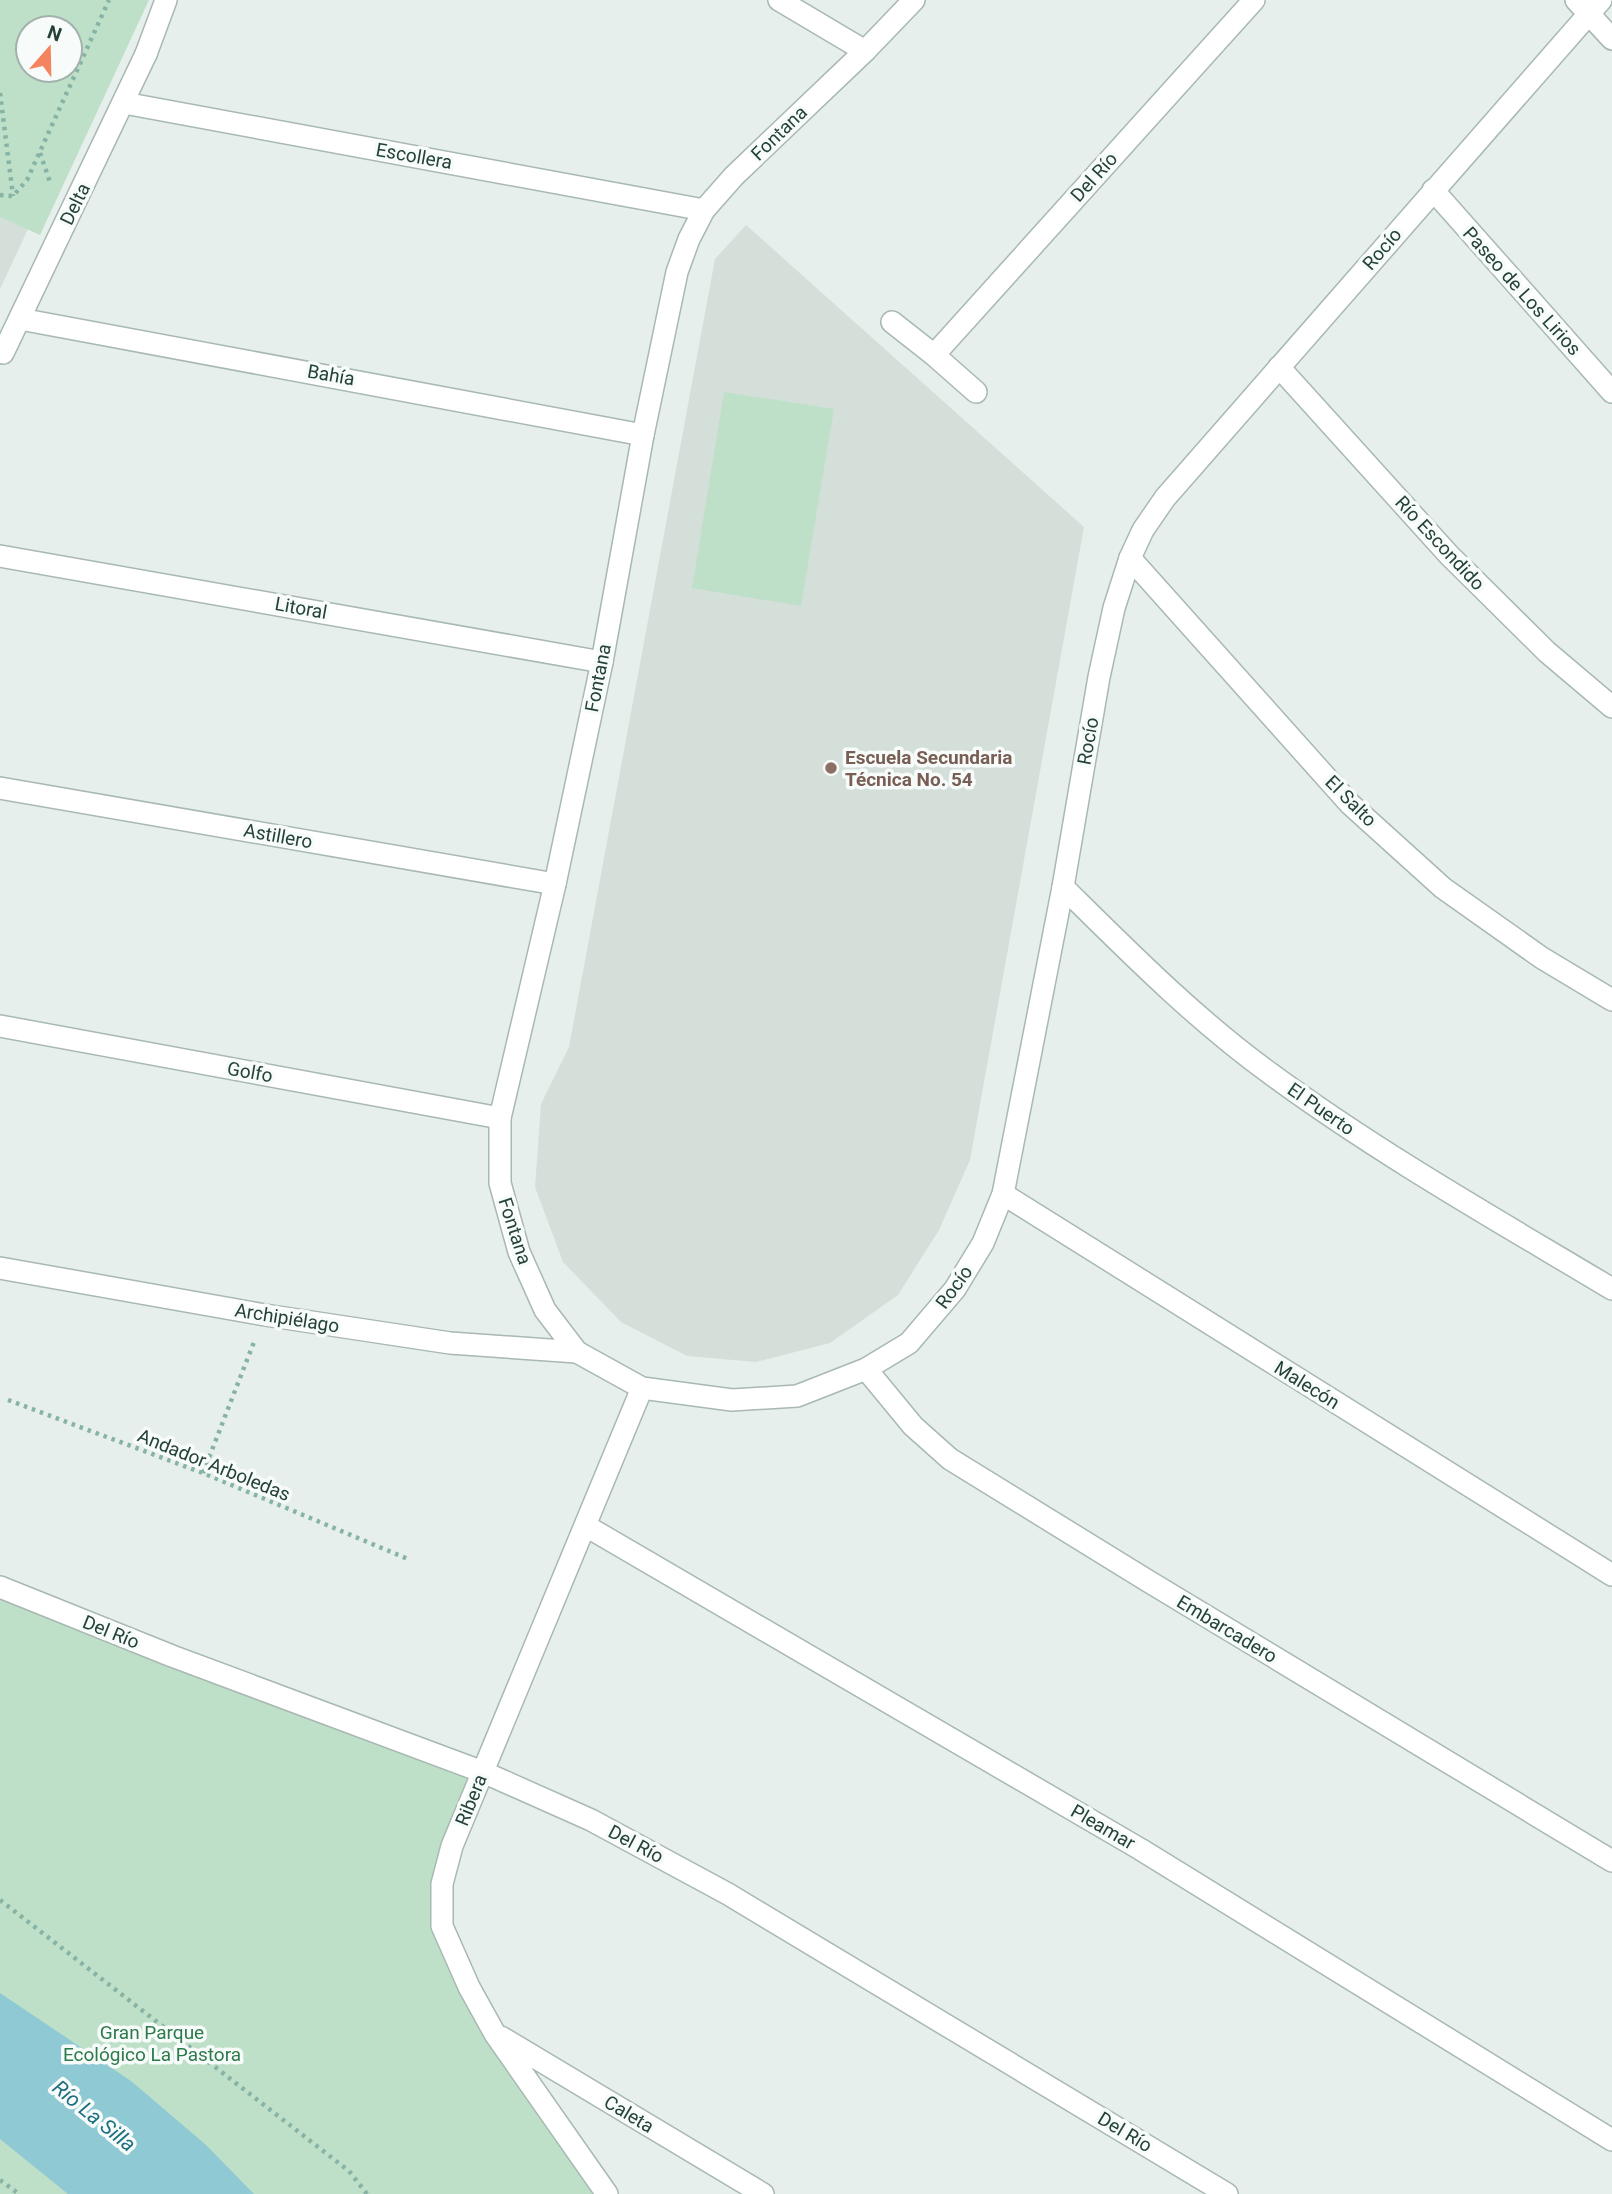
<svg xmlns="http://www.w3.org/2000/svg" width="1612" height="2194" viewBox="0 0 1612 2194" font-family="Roboto,sans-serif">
  <rect width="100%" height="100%" fill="#e6efeb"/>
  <path fill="#d4dfda" d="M0,217L28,229L0,289Z
    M746,225L1084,527L970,1160L939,1230L898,1295L830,1343L756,1362L687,1356L621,1322L563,1262L535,1187L541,1104L569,1047L715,259Z"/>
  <path fill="#bfe0c8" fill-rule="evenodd" d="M0,0H149L40,235L0,217ZM28,28H70V70H28Z
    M724,392L834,409L801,606L692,588Z
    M0,1587L483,1772L442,1884L469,1987L607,2194H0Z"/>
  <path fill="#8ec9d4" d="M0,1993L131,2081L205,2144L254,2194H68L0,2139Z"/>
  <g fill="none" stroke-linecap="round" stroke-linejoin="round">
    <defs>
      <path id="pedestrian" d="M146,54L166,0"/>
      <path id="minor" d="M779,0L865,51
        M1576,0L1612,39
        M124,103L704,210
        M1433,190L1612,392
        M20,319L643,435
        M892,322L934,355L976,392
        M3,353L146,54
        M934,355L1254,0
        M1279,367L1449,555L1547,652L1612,707
        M0,556L602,662
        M1130,558L1350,804L1443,888L1542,958L1612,1000
        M0,788L555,884
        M1063,887C1130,953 1195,1019 1271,1074C1380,1154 1497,1220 1612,1289
        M0,1026L500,1118
        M1003,1194L1612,1575
        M0,1268L265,1315L450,1343L577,1352
        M866,1369L913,1426L950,1459L1148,1581L1612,1861
        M586,1526L1140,1849L1612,2140
        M0,1587L172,1656L483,1772L591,1820L728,1894L1227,2194
        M501,2037L763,2194
        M607,2194L495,2034L469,1987L442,1926V1884L452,1846L642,1388"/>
      <path id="tertiary" d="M914,0L865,51L734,176L704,210L689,239L677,272L643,435L602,662L555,884L500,1118V1183L519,1252L545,1310L577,1352L642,1388L732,1400L797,1396L866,1369L909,1343L955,1289L983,1243L1003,1194L1063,887L1099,677L1114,608L1130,558L1143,530L1165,498L1601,0"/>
    </defs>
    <use href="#pedestrian" stroke="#a8b8b2" stroke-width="24"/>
    <use href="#minor" stroke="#a8b8b2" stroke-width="24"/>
    <use href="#tertiary" stroke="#a8b8b2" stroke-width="24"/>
    <path stroke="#86b3a5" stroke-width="4.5" stroke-dasharray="3.5 5" stroke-linecap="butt" d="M0,93L13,196
      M40,153L51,185
      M0,195L13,196L27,180L109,0
      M8,1400L203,1473L408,1559
      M203,1473L254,1342
      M0,1900L349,2171L367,2194
      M0,2180L19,2194"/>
    <use href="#pedestrian" stroke="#fff" stroke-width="21"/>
    <use href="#minor" stroke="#fff" stroke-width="21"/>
    <use href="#tertiary" stroke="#fff" stroke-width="21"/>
  </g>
  <circle fill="#8d6e63" stroke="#f7fbf9" stroke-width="2.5" cx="831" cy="768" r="7"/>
  <g text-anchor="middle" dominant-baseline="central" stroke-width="7" stroke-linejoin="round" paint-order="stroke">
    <g font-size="19" fill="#24423a" stroke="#f7fbf9">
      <text transform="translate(779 133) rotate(-44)">Fontana</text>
      <text transform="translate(414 156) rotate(10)">Escollera</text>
      <text transform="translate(1094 177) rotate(-48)">Del Río</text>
      <text transform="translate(75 204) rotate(-64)">Delta</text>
      <text transform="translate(1382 249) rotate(-49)">Rocío</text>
      <text transform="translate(1522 291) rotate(48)">Paseo de Los Lirios</text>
      <text transform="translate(331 375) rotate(10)">Bahía</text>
      <text transform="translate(1440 543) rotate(47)">Río Escondido</text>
      <text transform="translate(301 608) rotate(10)">Litoral</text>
      <text transform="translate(598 678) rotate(-79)">Fontana</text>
      <text transform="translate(1088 741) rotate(-80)">Rocío</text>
      <text transform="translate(1351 801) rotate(45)">El Salto</text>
      <text transform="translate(278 836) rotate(10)">Astillero</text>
      <text transform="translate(250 1072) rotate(10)">Golfo</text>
      <text transform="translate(1321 1109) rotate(35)">El Puerto</text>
      <text transform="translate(515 1231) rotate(72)">Fontana</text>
      <text transform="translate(954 1287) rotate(-54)">Rocío</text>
      <text transform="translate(287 1318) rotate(9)">Archipiélago</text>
      <text transform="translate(1307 1385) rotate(32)">Malecón</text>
      <text transform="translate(214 1465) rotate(22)">Andador Arboledas</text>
      <text transform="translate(1227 1629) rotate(31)">Embarcadero</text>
      <text transform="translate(111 1632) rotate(22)">Del Río</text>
      <text transform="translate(471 1800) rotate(-68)">Ribera</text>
      <text transform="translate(1103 1827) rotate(30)">Pleamar</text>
      <text transform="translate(636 1844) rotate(28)">Del Río</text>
      <text transform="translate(629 2114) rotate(31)">Caleta</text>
      <text transform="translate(1125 2132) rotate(31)">Del Río</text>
    </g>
    <g font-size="19" font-weight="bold" fill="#785e54" stroke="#f7fbf9" text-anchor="start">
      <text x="845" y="757">Escuela Secundaria<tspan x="845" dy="22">Técnica No. 54</tspan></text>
    </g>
    <g font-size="19" fill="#2d7a4b" stroke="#f7fbf9">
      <text x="152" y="2032">Gran Parque<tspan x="152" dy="22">Ecológico La Pastora</tspan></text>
    </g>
    <g font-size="21" font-style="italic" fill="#1c6f80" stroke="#f7fbf9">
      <text transform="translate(94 2116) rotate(39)">Río La Silla</text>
    </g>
  </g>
  <g transform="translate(49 49) rotate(20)"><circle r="33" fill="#f7fbf9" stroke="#a3b1ad" stroke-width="2"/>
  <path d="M0-5L12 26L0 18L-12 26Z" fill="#f4845f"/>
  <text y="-10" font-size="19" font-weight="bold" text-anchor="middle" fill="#24423a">N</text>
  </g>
</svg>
